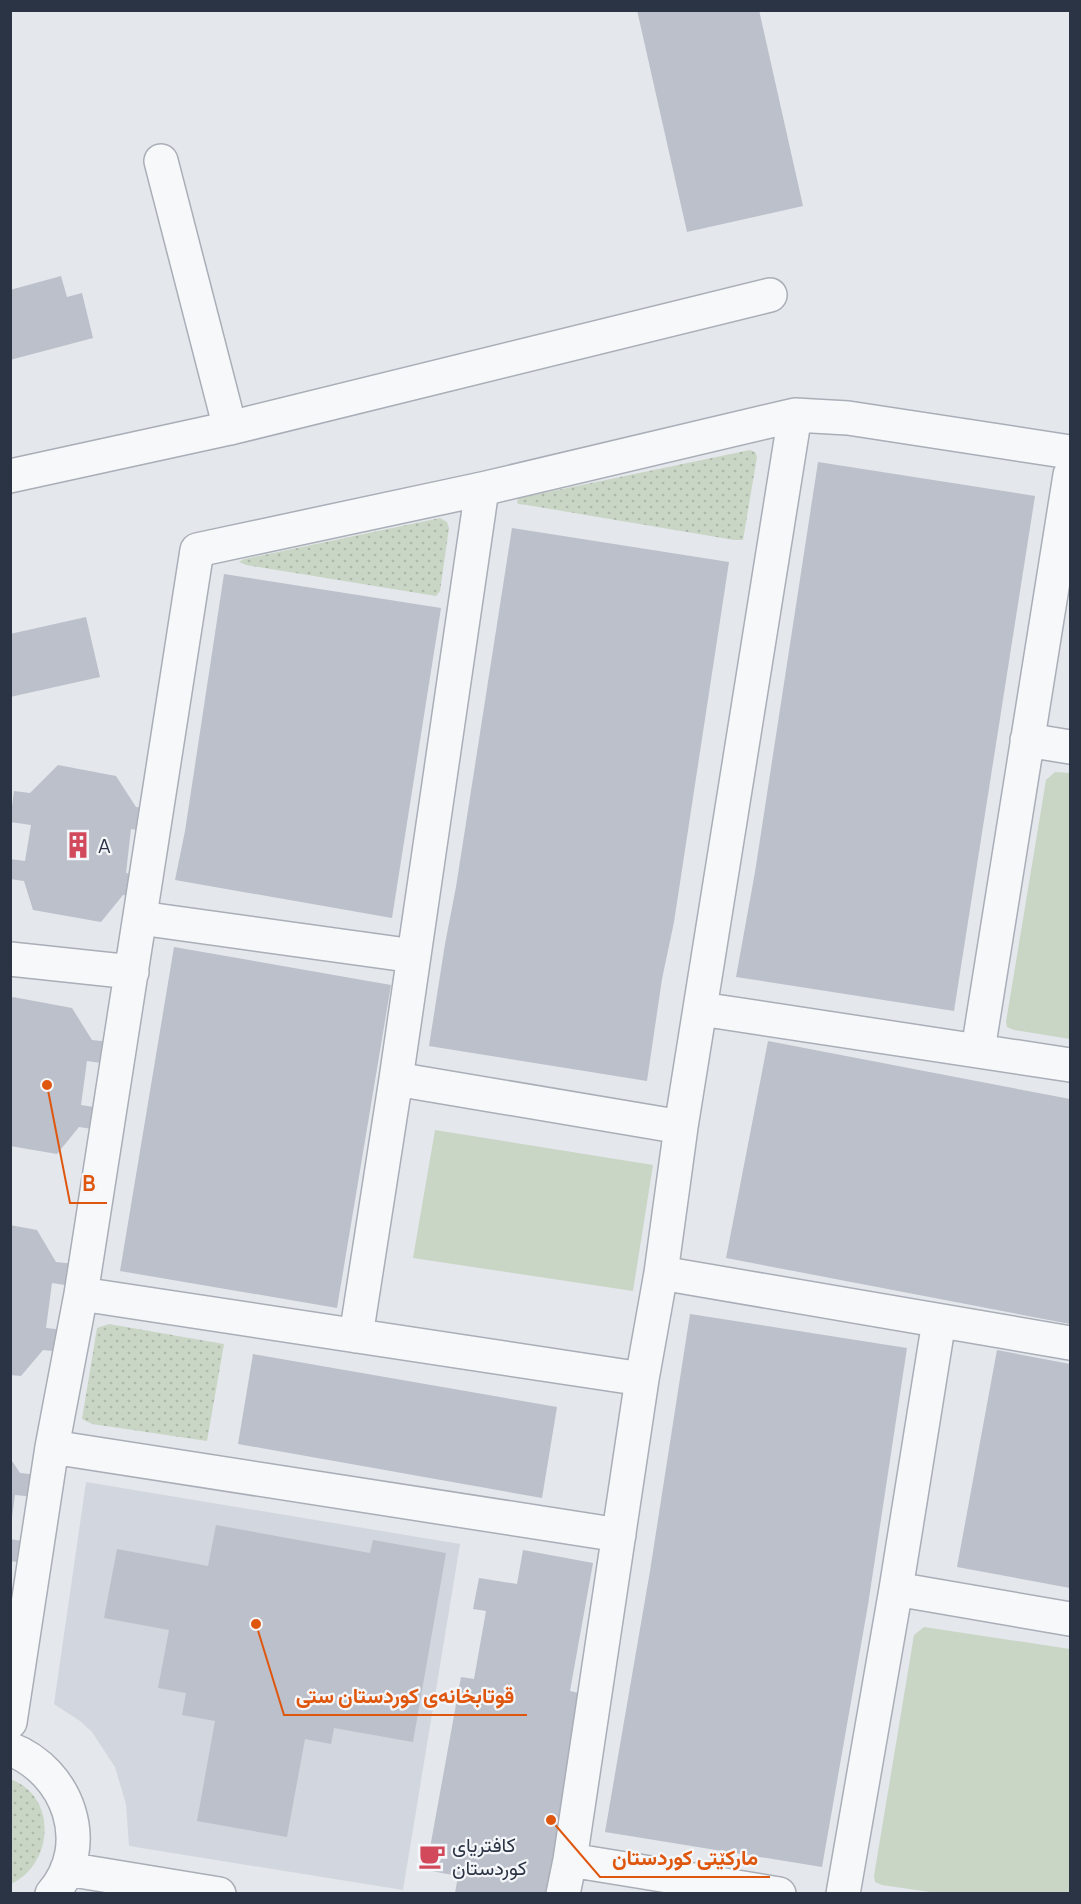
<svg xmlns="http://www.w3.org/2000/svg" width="1081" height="1904" viewBox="0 0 1081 1904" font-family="Manrope,Vazirmatn,sans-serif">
  <defs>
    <pattern id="grass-dots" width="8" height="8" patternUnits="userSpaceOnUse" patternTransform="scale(1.5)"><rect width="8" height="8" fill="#c9d6c5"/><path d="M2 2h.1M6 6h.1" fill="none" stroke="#adb8ab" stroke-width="1.8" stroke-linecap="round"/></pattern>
  </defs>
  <rect width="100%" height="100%" fill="#e4e7ec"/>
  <path fill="#d2d6de" d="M86,1482L460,1544L403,1890L129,1846L126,1804L115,1767L92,1732L80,1721L54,1704Z"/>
  <path fill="url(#grass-dots)" d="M750,450L755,452L757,457L743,540H734L527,505L518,504L517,501L519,498Z
    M440,518L447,522L449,528L440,591L436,596L246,565L239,562L244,559Z
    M109,1324L224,1344L207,1441L92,1424L82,1419L97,1328Z
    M10,1779C58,1796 54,1864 11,1884Z"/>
  <path fill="#c9d6c5" d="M1055,772L1070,773V1039L1014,1030L1007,1027L1006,1022L1046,780Z
    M435,1130L653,1165L633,1291L413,1258Z
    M924,1627L1070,1649V1893H937L882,1885L875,1882L874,1876L914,1635Z"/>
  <path fill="#bbc0ca" d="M637,10H759L803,206L687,232Z
    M61,276L67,297L82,293L93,338L10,360V290Z
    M818,462L1035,496L954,1011L736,977L755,872Z
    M512,528L729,562L674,922L662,979L647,1081L429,1046L445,944L456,887Z
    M224,574L441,608L392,918L175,880L185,831Z
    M86,617L100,677L10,697V634Z
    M58,765L116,776L136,807L155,809L152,832L131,829L126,873L144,876L142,898L123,895L101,922L33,910L24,881L10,879V859L25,861L31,825L10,822L14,791L30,793Z
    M174,947L391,985L337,1308L120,1271Z
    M13,997L72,1008L92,1040L111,1042L108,1064L87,1061L81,1105L100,1108L98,1130L79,1127L57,1154L10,1146V1000Z
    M768,1041L1070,1099V1324L726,1258Z
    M10,1225L37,1230L56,1262L75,1264L72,1286L52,1283L46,1328L65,1330L62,1352L43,1350L21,1376L10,1375Z
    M690,1314L907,1348L868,1605L822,1867L605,1832L650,1571Z
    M997,1350L1070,1364V1588L957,1567Z
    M253,1354L557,1407L542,1498L238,1444Z
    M10,1458L20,1473L39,1475L36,1497L15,1495L12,1517Z
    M216,1525L370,1553L373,1540L446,1553L413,1742L334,1728L331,1744L305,1739L287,1837L197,1821L215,1721L182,1715L186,1693L158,1688L169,1630L104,1618L117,1549L208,1566Z
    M10,1539L28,1542L25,1563L10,1561Z
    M523,1550L593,1563L570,1691L583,1694L546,1893H455L458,1876L426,1870L461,1677L474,1679L486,1611L473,1609L479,1578L517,1584Z"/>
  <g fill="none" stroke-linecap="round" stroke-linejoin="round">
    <defs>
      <path id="minor" d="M161,161L230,428
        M10,476L230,428L770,295
        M1027,740L1070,747
        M140,918L414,956
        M10,959L132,972
        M701,1009L1070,1065
        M978,1050L1070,475
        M396,1079L681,1127
        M661,1273L1070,1343
        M81,1294L642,1379
        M356,1336L396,1079L482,489
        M52,1447L619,1535
        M896,1589L1070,1619
        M10,1722L52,1447L81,1294L197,550L482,489L795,415L848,418L1070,452
        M10,1749C68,1771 95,1845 52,1894
        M570,1860L779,1894
        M67,1869L219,1894
        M563,1894L570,1860L642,1379L661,1273L681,1127L795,415
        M843,1894L896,1589L939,1321"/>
    </defs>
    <use href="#minor" stroke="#a9aeb7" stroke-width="36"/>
    <use href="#minor" stroke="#f7f8fa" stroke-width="33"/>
  </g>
  <defs>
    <symbol id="building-bare" viewBox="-9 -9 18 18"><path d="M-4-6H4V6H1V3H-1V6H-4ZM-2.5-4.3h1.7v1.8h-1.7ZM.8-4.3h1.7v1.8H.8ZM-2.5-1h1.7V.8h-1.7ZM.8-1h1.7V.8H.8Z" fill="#d1495b" stroke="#f4f6f9" stroke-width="2.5" paint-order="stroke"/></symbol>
    <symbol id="cafe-bare" viewBox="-9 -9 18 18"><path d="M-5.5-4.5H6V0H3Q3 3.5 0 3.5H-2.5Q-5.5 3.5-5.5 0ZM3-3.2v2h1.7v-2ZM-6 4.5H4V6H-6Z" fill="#d1495b" stroke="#f4f6f9" stroke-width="2.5" paint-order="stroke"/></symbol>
  </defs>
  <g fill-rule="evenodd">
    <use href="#building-bare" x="59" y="826" width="38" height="38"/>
    <use href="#cafe-bare" x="413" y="1837" width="38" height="38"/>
  </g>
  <g text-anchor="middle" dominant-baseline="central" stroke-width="4.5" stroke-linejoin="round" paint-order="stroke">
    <g font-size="20" fill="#2b3445" stroke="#f4f6f9" text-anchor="start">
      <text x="98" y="845">A</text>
      <text x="452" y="1844">کافتریای<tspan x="452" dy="23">کوردستان</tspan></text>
    </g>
  </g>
  <path fill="none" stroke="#df570f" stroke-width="2" d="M47 1085L70 1203H107M256 1624L284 1715H527M551 1820L600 1877H770"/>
  <g fill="#df570f" stroke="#f4f6f9" stroke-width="2">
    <circle cx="47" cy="1085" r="6"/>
    <circle cx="256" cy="1624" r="6"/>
    <circle cx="551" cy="1820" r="6"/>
  </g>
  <g font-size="21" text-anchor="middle" font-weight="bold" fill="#df570f" stroke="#f4f6f9" stroke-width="4.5" stroke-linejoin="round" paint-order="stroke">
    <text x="89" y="1191">B</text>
    <text x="405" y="1703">قوتابخانەی کوردستان ستی</text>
    <text x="685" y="1865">مارکێتی کوردستان</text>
  </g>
  <rect width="1081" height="1904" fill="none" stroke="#2b3445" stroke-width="24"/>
</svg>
